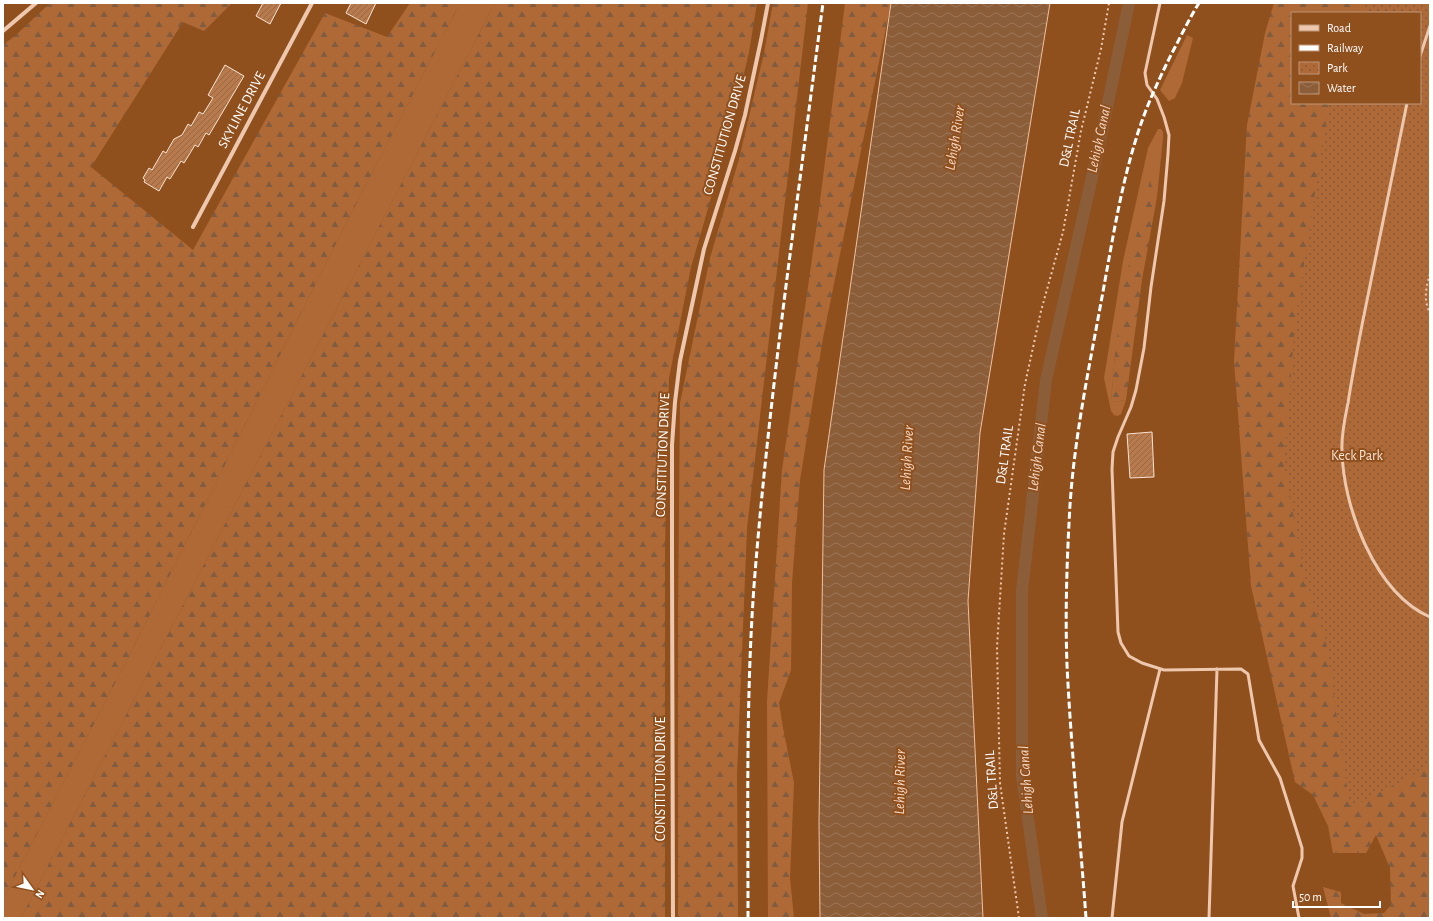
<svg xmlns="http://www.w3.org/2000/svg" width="1433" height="921" viewBox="0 0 1433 921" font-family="'Alegreya Sans',sans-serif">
  <defs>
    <pattern id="forest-firs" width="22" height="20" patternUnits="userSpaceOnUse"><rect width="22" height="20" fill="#ae6936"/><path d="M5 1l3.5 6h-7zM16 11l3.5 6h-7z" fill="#825c40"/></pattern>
    <pattern id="park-dots" width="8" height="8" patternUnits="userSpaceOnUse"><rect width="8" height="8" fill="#ae6936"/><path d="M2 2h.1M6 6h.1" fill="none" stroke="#825c40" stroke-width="1.8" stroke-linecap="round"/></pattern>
    <pattern id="water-waves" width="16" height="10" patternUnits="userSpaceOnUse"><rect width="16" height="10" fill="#8b5e39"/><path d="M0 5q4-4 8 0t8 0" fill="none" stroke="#9c7657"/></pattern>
    <pattern id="building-hatch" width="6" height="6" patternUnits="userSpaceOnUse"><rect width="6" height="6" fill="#b87a4b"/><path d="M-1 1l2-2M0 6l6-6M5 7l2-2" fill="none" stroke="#926a4b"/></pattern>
  </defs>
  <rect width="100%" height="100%" fill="#90501e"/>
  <path fill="#ae6936" d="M460,3H495L21,918H3V899L130,654L342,231Z
    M1187,35L1193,38L1182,83L1175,98L1169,101L1160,90Z
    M1158,129H1161L1163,132V138L1157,197L1150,181L1115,355L1111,402L1126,400L1121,414L1118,416L1114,415L1111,411L1104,378L1123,261L1148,148Z"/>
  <path fill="url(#forest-firs)" d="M50,3H232L204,31L183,22L91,167L193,250L325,13L387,37L410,3H460L342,231L130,654L3,899V45L16,35Z
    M495,3H757L749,52L731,129L691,267L669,378L665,546V918H21Z
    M773,3H808L747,528L737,775L738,918H678V610L680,403L710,258L739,159L764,53Z
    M845,3H891L823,338L800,480L792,583L791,670L779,703L783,728L794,783L790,878L794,918H768L767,701L782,470L819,209Z
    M1274,3H1421L1414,13H1292V103H1387L1430,689V918H1331L1323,887L1341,892V903L1364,914L1384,913L1391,905L1390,868L1376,835L1366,853H1333L1328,826L1313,795L1295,782L1251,586L1234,361L1247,125L1265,33Z
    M1150,180L1157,197L1142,280L1126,400L1111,402L1115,355L1124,285Z"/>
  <path fill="url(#park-dots)" d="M1367,3H1430V766L1350,808L1325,636L1306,585L1284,463L1295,323L1329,103H1420V13H1362Z"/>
  <path fill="url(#water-waves)" stroke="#efc1a1" d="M891,3H1050L980,433L968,601L983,918H820L819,824L824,470Z"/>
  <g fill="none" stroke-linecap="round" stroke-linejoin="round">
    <path stroke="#8b5e39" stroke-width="12" d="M1042,918L1022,776V591L1046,380L1095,164L1129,3"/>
  </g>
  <path fill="url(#building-hatch)" stroke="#f9e3d3" d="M263,3H281L270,24L256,16Z
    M351,3H376L366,24L346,13Z
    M225,65L244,76L209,135L206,133L198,147L195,145L184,163L181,161L170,179L167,177L159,191L144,182L145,180L143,178L149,168L152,170L163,151L166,153L174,139L182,135L188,124L191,126L199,112L203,114L213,98L208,95Z
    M1152,432L1154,477L1130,478L1127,434Z"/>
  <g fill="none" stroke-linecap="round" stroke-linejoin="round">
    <path stroke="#edc8ae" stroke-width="2" stroke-dasharray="2 3" stroke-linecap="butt" d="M1430,274C1426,288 1423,299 1430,313
      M1019,918L1000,783L997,647L1004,534L1025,384L1041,311L1063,232L1081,131L1101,49L1109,3"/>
    <path stroke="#edc8ae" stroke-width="3" d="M1160,3L1145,73L1147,85L1157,99L1164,117L1169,135L1168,154L1164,201L1151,287L1144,348L1136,390L1131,407L1118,437L1113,452L1112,469L1118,632L1121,643L1129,656L1142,663L1164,670L1241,669L1248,674L1259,740L1280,778L1302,848V858L1293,886L1299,918
      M1420,56L1430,26
      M1407,103C1392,177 1377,251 1362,325C1357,351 1352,377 1348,403C1345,418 1341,435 1342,451C1343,507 1375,593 1430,617
      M1112,918L1122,822L1160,669
      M1209,918L1217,669"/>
    <path stroke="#edc8ae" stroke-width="4" d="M3,31L36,3
      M193,227L312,3
      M673,918L672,557V445L675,402L680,361L704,249L735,151L745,115L761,40L768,3"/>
    <path stroke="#fff" stroke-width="3" stroke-dasharray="7 3" stroke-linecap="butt" d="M748,918C748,807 746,696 754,586C762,483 774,380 787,278C799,186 811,95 823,3
      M1086,918C1080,834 1071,749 1067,665C1065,612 1067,558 1070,505C1075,431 1091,359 1104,286C1113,237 1121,187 1136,139C1145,109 1158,81 1172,53C1181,36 1189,19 1199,3"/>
  </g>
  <g text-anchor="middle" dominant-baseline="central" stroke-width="4" stroke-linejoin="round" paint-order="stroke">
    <g font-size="14" fill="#fff" stroke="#90501e">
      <text transform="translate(242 110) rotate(-62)">SKYLINE DRIVE</text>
      <text transform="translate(725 135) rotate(-74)">CONSTITUTION DRIVE</text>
      <text transform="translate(1070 138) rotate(-78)">D&amp;L TRAIL</text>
      <text transform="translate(663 455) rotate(-88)">CONSTITUTION DRIVE</text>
      <text transform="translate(1005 455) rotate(-82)">D&amp;L TRAIL</text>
      <text transform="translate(661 779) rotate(-90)">CONSTITUTION DRIVE</text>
      <text transform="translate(992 780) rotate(-94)">D&amp;L TRAIL</text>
    </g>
    <g font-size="14" fill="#f9e3d3" stroke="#90501e">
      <text x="1357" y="456">Keck Park</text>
    </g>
    <g font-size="15" font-style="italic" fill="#f5d6c1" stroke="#90501e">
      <text transform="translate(955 138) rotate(-81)">Lehigh River</text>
      <text transform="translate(1099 139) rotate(-78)">Lehigh Canal</text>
      <text transform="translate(1037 457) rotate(-83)">Lehigh Canal</text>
      <text transform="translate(907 458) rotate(-87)">Lehigh River</text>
      <text transform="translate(1026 780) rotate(-94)">Lehigh Canal</text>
      <text transform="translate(900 782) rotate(-89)">Lehigh River</text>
    </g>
  </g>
  <rect width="1433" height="921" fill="none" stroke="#ffffff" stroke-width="8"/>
  <rect x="1291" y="12" width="130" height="92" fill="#90501e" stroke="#bc9678"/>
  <rect x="1299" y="25" width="20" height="6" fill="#edc8ae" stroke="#bc9678"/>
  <text x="1327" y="32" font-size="12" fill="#ffffff">Road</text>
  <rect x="1299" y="45" width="20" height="6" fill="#ffffff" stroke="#bc9678"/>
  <text x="1327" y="52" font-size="12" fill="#ffffff">Railway</text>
  <rect x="1299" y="62" width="20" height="12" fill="url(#park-dots)" stroke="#bc9678"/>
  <text x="1327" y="72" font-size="12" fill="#ffffff">Park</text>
  <rect x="1299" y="82" width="20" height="12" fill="url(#water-waves)" stroke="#bc9678"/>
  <text x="1327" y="92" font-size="12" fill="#ffffff">Water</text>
  <g transform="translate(32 889) rotate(123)" stroke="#90501e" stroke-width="3" paint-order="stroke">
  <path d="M0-3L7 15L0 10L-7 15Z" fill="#ffffff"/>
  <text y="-6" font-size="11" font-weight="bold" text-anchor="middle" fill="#ffffff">N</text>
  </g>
  <path d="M1293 901v6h87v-6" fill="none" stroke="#ffffff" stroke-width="2"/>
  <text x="1299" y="901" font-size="12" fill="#ffffff" stroke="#90501e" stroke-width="3" paint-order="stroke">50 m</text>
</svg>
